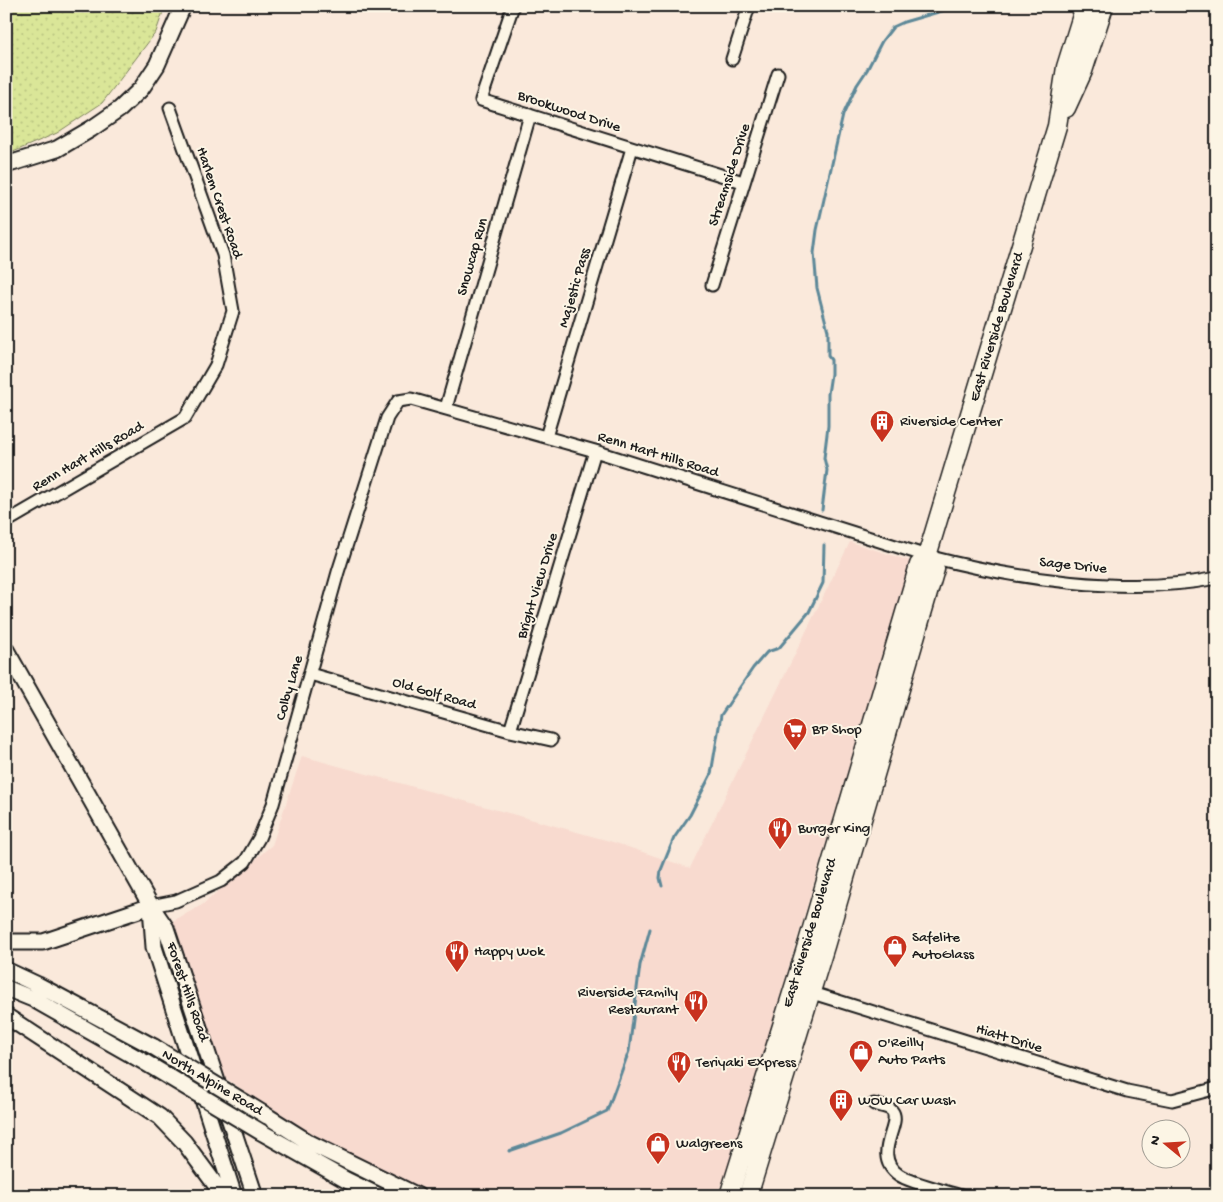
<svg xmlns="http://www.w3.org/2000/svg" width="1223" height="1202" viewBox="0 0 1223 1202" font-family="'Gochi Hand',sans-serif">
  <defs>
    <pattern id="park-dots" width="8" height="8" patternUnits="userSpaceOnUse" patternTransform="scale(1.25)"><rect width="8" height="8" fill="#dae698"/><path d="M2 2h.1M6 6h.1" fill="none" stroke="#bac582" stroke-width="1.8" stroke-linecap="round"/></pattern>
  </defs>
  <rect width="100%" height="100%" fill="#fae9db"/>
  <filter id="ink" filterUnits="userSpaceOnUse"><feTurbulence type="fractalNoise" baseFrequency=".02" numOctaves="2"/><feDisplacementMap in="SourceGraphic" scale="10" xChannelSelector="R" yChannelSelector="G"/><feConvolveMatrix kernelMatrix="1 2 1 2 8 2 1 2 1" color-interpolation-filters="sRGB"/></filter>
  <g filter="url(#ink)">
    <path fill="#f8dacf" d="M850,542L910,561L734,1150L717,1196H439L365,1163L295,1125L224,1077L171,922L202,905L272,845L302,756L613,842L690,868Z"/>
    <path fill="url(#park-dots)" stroke="#7b815a" d="M6,6H165L156,32L102,103L57,133L13,152H6Z"/>
    <g fill="none" stroke-linecap="round" stroke-linejoin="round">
      <path stroke="#5d8898" stroke-width="3" d="M822,510L827,470L824,458L828,426V394L831,374V360L828,356V331L817,288L814,253L817,230L843,115L857,85L867,70L882,41L893,27L904,22L959,6
        M662,886L660,878L661,870L674,838L690,815L711,774L721,715L753,668L767,652L779,648L809,612L823,583L824,545
        M509,1151L561,1133L607,1111L629,1051L640,965L650,929"/>
      <defs>
        <path id="street" d="M513,6L481,100L743,182
          M732,59L749,6
          M712,285L778,74
          M446,408L530,115
          M546,437L632,148
          M6,522L185,418L216,365L233,311L223,255L170,108
          M310,674L510,731L551,740
          M510,731L595,451
          M151,906L176,901L221,881L245,862L259,838L273,804L338,572L387,418L398,401L411,399L595,451L927,556C1016,579 1126,596 1217,578
          M806,991L1127,1091L1172,1100L1217,1088
          M874,1104C879,1106 889,1107 892,1111C903,1124 870,1155 899,1175C911,1183 946,1191 961,1196"/>
        <path id="secondary" d="M6,165L57,149L91,129L120,109L141,89L157,65L183,6
          M6,650L151,906L166,928L255,1196
          M151,907L154,947L234,1196
          M6,942H43L151,906
          M6,970L38,985L154,1047
          M6,988L33,999L146,1063
          M6,1016L160,1117L184,1142L215,1184L220,1196
          M267,1116L310,1143L418,1196
          M261,1132L346,1180L379,1196"/>
        <path id="primary" d="M1066,108L1083,71L1104,6
          M729,1196L808,942L919,565L927,556L1057,126L1066,67L1085,6
          M748,1196L825,946L935,569L927,556"/>
      </defs>
      <use href="#street" stroke="#1c1c1c" stroke-width="15"/>
      <use href="#secondary" stroke="#1c1c1c" stroke-width="19"/>
      <use href="#primary" stroke="#1c1c1c" stroke-width="21"/>
      <use href="#street" stroke="#fcf5e5" stroke-width="11"/>
      <use href="#secondary" stroke="#fcf5e5" stroke-width="15"/>
      <use href="#primary" stroke="#fcf5e5" stroke-width="18"/>
      <defs>
        <path id="secondary-bridge" d="M154,1047L267,1116
          M146,1063L261,1132"/>
      </defs>
      <use href="#secondary-bridge" stroke="#1c1c1c" stroke-width="19" stroke-linecap="butt"/>
      <use href="#secondary-bridge" stroke="#fcf5e5" stroke-width="15"/>
    </g>
  </g>
  <defs>
    <symbol id="building-pin" viewBox="-11 -11 22 30"><path d="M0 17L-7.5 6A9.5 9.5 0 1 1 7.5 6Z" fill="#c8321e" stroke="#fcf5e5"/><path d="M-4-6H4V6H1V3H-1V6H-4ZM-2.5-4.3h1.7v1.8h-1.7ZM.8-4.3h1.7v1.8H.8ZM-2.5-1h1.7V.8h-1.7ZM.8-1h1.7V.8H.8Z" fill="#fff"/></symbol>
    <symbol id="supermarket-pin" viewBox="-11 -11 22 30"><path d="M0 17L-7.5 6A9.5 9.5 0 1 1 7.5 6Z" fill="#c8321e" stroke="#fcf5e5"/><path d="M-6-5.5h2.5l.6 2H6L4.5 2H-2.5L-4.4-4H-6ZM-1.5 3.2a1.3 1.3 0 1 0 .1 0ZM3 3.2a1.3 1.3 0 1 0 .1 0Z" fill="#fff"/></symbol>
    <symbol id="restaurant-pin" viewBox="-11 -11 22 30"><path d="M0 17L-7.5 6A9.5 9.5 0 1 1 7.5 6Z" fill="#c8321e" stroke="#fcf5e5"/><path d="M-5-6h1v4h1v-4h1v4h1v-4h1v5L-1.5 .5V6h-2V.5L-5-1ZM5-6V6H3V1.5H1.5Q1.5-4 5-6Z" fill="#fff"/></symbol>
    <symbol id="shop-pin" viewBox="-11 -11 22 30"><path d="M0 17L-7.5 6A9.5 9.5 0 1 1 7.5 6Z" fill="#c8321e" stroke="#fcf5e5"/><path d="M-5-2.5h2.3a2.7 3.5 0 0 1 5.4 0H5L5.5 6h-11ZM-1.5-2.5h3a1.5 2.3 0 0 0-3 0Z" fill="#fff"/></symbol>
  </defs>
  <g fill-rule="evenodd">
    <use href="#building-pin" x="868" y="408" width="28" height="38"/>
    <use href="#supermarket-pin" x="781" y="716" width="28" height="38"/>
    <use href="#restaurant-pin" x="766" y="815" width="28" height="38"/>
    <use href="#shop-pin" x="881" y="933" width="28" height="38"/>
    <use href="#restaurant-pin" x="443" y="938" width="28" height="38"/>
    <use href="#restaurant-pin" x="682" y="988" width="28" height="38"/>
    <use href="#shop-pin" x="847" y="1038" width="28" height="38"/>
    <use href="#restaurant-pin" x="665" y="1049" width="28" height="38"/>
    <use href="#building-pin" x="827" y="1087" width="28" height="38"/>
    <use href="#shop-pin" x="644" y="1130" width="28" height="38"/>
  </g>
  <g text-anchor="middle" dominant-baseline="central" stroke-width="4" stroke-linejoin="round" paint-order="stroke">
    <g font-size="15" fill="#1c1c1c" stroke="#fcf5e5">
      <text transform="translate(569 112) rotate(18)">Brookwood Drive</text>
      <text transform="translate(730 175) rotate(-72)">Streamside Drive</text>
      <text transform="translate(219 203) rotate(71)">Harlem Crest Road</text>
      <text transform="translate(473 257) rotate(-74)">Snowcap Run</text>
      <text transform="translate(575 288) rotate(-74)">Majestic Pass</text>
      <text transform="translate(997 327) rotate(-73)">East Riverside Boulevard</text>
      <text transform="translate(658 455) rotate(17)">Renn Hart Hills Road</text>
      <text transform="translate(88 457) rotate(-30)">Renn Hart Hills Road</text>
      <text transform="translate(1073 566) rotate(6)">Sage Drive</text>
      <text transform="translate(538 586) rotate(-73)">Bright View Drive</text>
      <text transform="translate(290 688) rotate(-74)">Colby Lane</text>
      <text transform="translate(434 694) rotate(16)">Old Golf Road</text>
      <text transform="translate(810 933) rotate(-73)">East Riverside Boulevard</text>
      <text transform="translate(187 992) rotate(71)">Forest Hills Road</text>
      <text transform="translate(1009 1039) rotate(17)">Hiatt Drive</text>
      <text transform="translate(212 1083) rotate(31)">North Alpine Road</text>
    </g>
    <g font-size="15" fill="#1c1c1c" stroke="#fcf5e5" text-anchor="start">
      <text x="900" y="422">Riverside Center</text>
      <text x="812" y="730">BP Shop</text>
      <text x="798" y="829">Burger King</text>
      <text x="912" y="938">Safelite<tspan x="912" dy="17">AutoGlass</tspan></text>
      <text x="474" y="952">Happy Wok</text>
      <text x="678" y="993" text-anchor="end">Riverside Family<tspan x="678" dy="17">Restaurant</tspan></text>
      <text x="878" y="1043">O'Reilly<tspan x="878" dy="17">Auto Parts</tspan></text>
      <text x="696" y="1063">Teriyaki Express</text>
      <text x="858" y="1101">WOW Car Wash</text>
      <text x="676" y="1144">Walgreens</text>
    </g>
  </g>
  <rect width="1223" height="1202" fill="none" stroke="#fcf5e5" stroke-width="25"/>
  <rect x="12" y="12" width="1198" height="1177" fill="none" stroke="#1c1c1c" stroke-width="2" filter="url(#ink)"/>
  <g transform="translate(1166 1144) rotate(288)"><circle r="24" fill="#fcf5e5" stroke="#a29e95"/>
  <path d="M0-4L9 19L0 12L-9 19Z" fill="#c8321e"/>
  <text y="-8" font-size="14" font-weight="bold" text-anchor="middle" fill="#1c1c1c">N</text>
  </g>
</svg>
